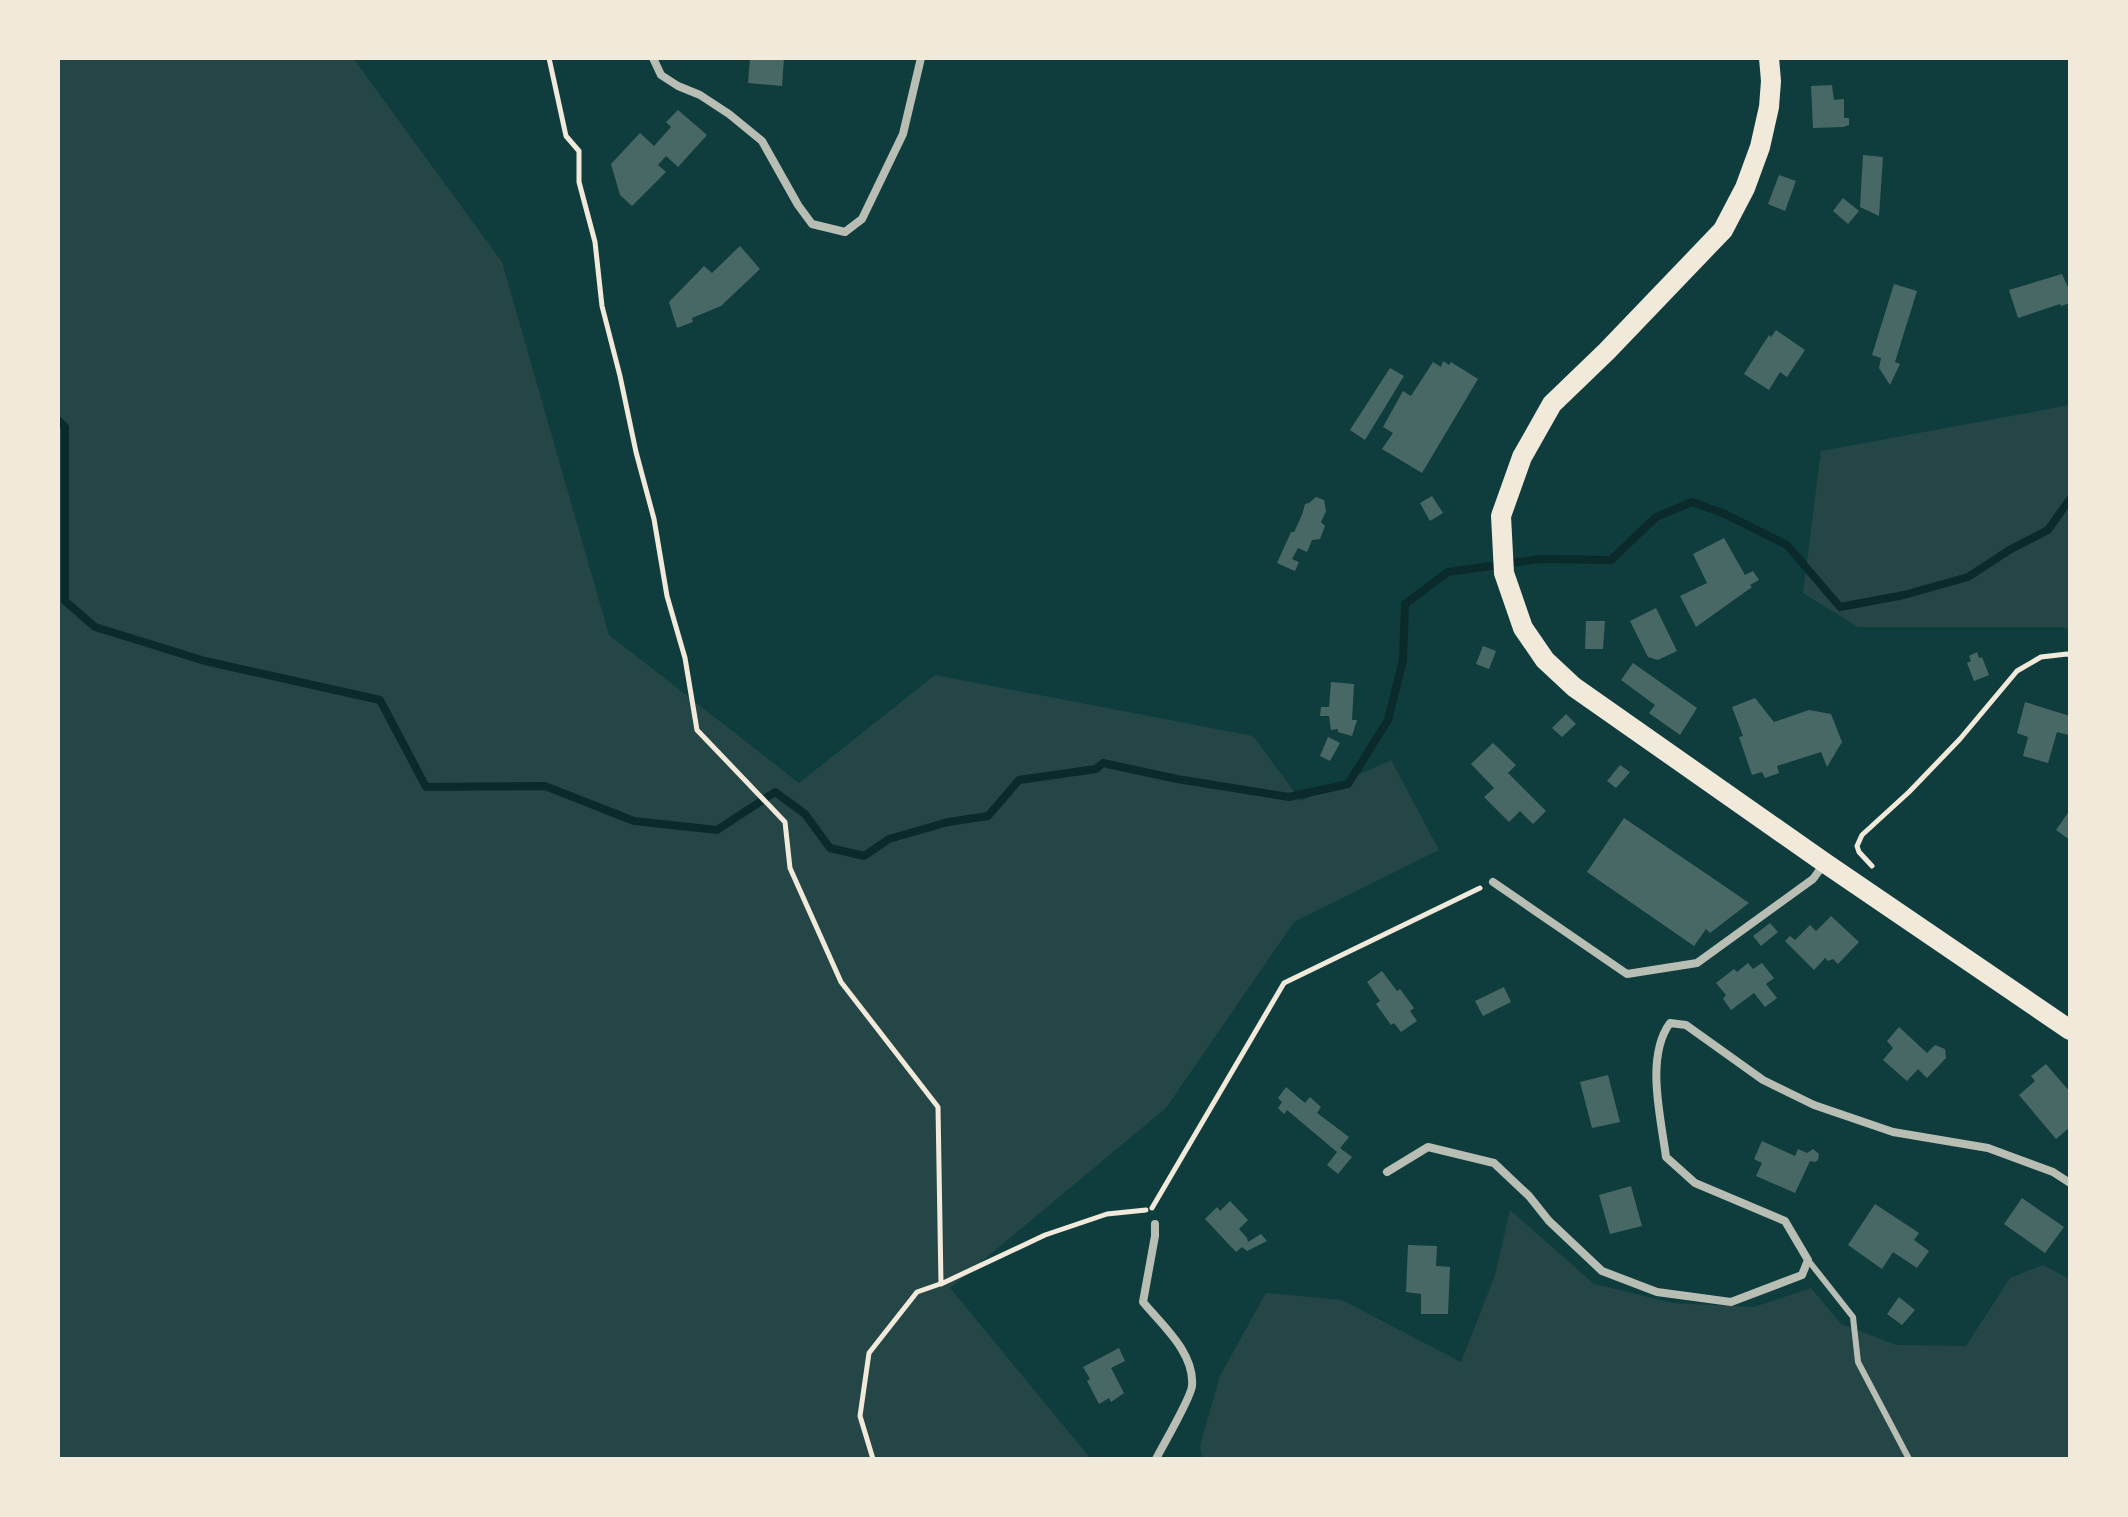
<svg xmlns="http://www.w3.org/2000/svg" width="2128" height="1517" viewBox="0 0 2128 1517" font-family="Roboto,sans-serif">
  <rect width="100%" height="100%" fill="#0f3d3e"/>
  <path fill="#244646" d="M58,58H353L502,262L609,635L799,783L935,675L1253,736L1301,801L1391,760L1439,850L1294,922L1166,1108L950,1288L1091,1459H58Z
    M2070,405V630L2063,627H1858L1803,593L1821,451Z
    M1510,1210L1594,1284L1673,1303L1754,1307L1811,1288L1841,1324L1896,1345L1966,1346L2010,1278L2043,1265L2070,1279V1459H1202L1200,1445L1220,1376L1266,1293L1342,1300L1461,1362L1495,1275Z"/>
  <g fill="none" stroke-linecap="round" stroke-linejoin="round">
    <path stroke="#0a2a2b" stroke-width="8" d="M58,420L65,427V601L95,627L205,661L380,700L426,787L545,786L634,821L717,830L775,792L805,814L830,848L864,856L889,839L948,822L988,816L1019,780L1096,769L1103,763L1177,779L1289,797L1348,784L1388,720L1403,660L1405,604L1448,572L1540,559L1611,560L1656,517L1692,502L1725,514L1787,545L1840,607L1904,595L1968,577L2011,549L2048,530L2070,499"/>
  </g>
  <path fill="#486865" d="M750,58H784L782,86L748,83Z
    M1832,85L1834,100L1844,99V118H1849V125L1843,127L1813,128L1811,86Z
    M678,110L707,135L678,167L666,156L658,165L666,172L632,206L620,195L611,164L640,133L654,146L671,127L666,122Z
    M1863,155L1883,157L1879,216L1860,207Z
    M1779,175L1796,181L1785,211L1768,204Z
    M1843,198L1859,211L1848,224L1833,211Z
    M740,246L760,269L721,306L692,318L693,322L677,328L669,302L704,266L712,273Z
    M2062,274L2070,292V303L2061,306L2060,304L2018,318L2009,290Z
    M1894,284L1917,291L1895,362L1900,364L1890,385L1879,368L1881,358L1872,355Z
    M1776,330L1805,350L1787,377L1780,372L1769,390L1744,374L1769,335L1771,337Z
    M1443,361L1449,365L1451,362L1478,379L1422,473L1382,449L1393,433L1383,427L1403,391L1411,396L1433,362L1441,367Z
    M1390,368L1404,376L1365,440L1350,430Z
    M1432,496L1443,513L1430,521L1420,503Z
    M1316,497L1324,500L1326,511L1321,522L1325,526L1320,539L1312,540L1307,552L1298,548L1292,559L1299,562L1295,571L1277,563L1291,532H1294L1302,515L1305,504L1309,503Z
    M1724,538L1745,575L1753,571L1759,580L1750,585L1752,587L1696,627L1680,596L1707,583L1693,554Z
    M1656,608L1677,651L1658,660L1648,657L1630,621Z
    M1586,621H1605L1603,649H1585Z
    M1483,646L1496,651L1489,669L1476,664Z
    M1977,652L1979,658L1982,657L1989,675L1974,681L1967,663L1971,661L1969,656Z
    M1633,663L1697,708L1680,735L1649,713L1655,705L1621,680Z
    M1331,682L1354,684L1352,720H1357L1352,736L1338,732V729L1331,730L1329,716H1320L1321,707H1329Z
    M1755,698L1774,722L1809,710L1831,714L1842,742L1827,767L1821,752L1777,766L1779,773L1765,778L1762,772L1752,775L1739,737L1743,736L1732,707Z
    M2025,702L2070,716L2068,735L2057,732L2048,763L2023,756L2028,737L2017,733Z
    M1566,714L1576,724L1562,737L1552,728Z
    M1328,737L1340,743L1330,761L1320,756Z
    M1493,743L1516,765L1508,773L1546,811L1533,824L1520,811L1509,822L1484,797L1494,788L1471,764Z
    M1620,765L1630,772L1616,788L1607,781Z
    M2070,810V840L2056,830Z
    M1624,818L1714,879L1749,903L1710,933L1706,929L1694,946L1587,872Z
    M1831,916L1859,942L1838,964L1833,959L1828,961L1825,958L1814,970L1785,941L1790,936L1795,940L1810,925L1816,931Z
    M1770,923L1778,932L1761,946L1753,936Z
    M1748,963L1753,969L1762,963L1774,978L1766,984L1777,998L1765,1007L1754,993L1731,1010L1723,999L1726,995L1716,983L1734,969L1737,972Z
    M1382,971L1397,991L1400,989L1414,1008L1410,1011L1417,1021L1401,1032L1394,1023L1391,1025L1376,1004L1380,1001L1367,982Z
    M1504,987L1511,1002L1483,1016L1475,1001Z
    M1899,1027L1927,1053L1935,1045L1945,1049L1946,1058L1927,1078L1918,1069L1907,1081L1883,1060L1893,1048L1887,1041Z
    M2046,1064L2070,1092V1127L2056,1139L2019,1095L2035,1081L2031,1076Z
    M1608,1075L1620,1122L1592,1128L1580,1082Z
    M1286,1087L1305,1103L1310,1097L1321,1107L1317,1113L1349,1137L1340,1148L1352,1157L1338,1174L1327,1165L1337,1152L1287,1110L1284,1114L1278,1108L1282,1102L1278,1098Z
    M1762,1141L1795,1156L1798,1149L1807,1153L1813,1149L1819,1154L1818,1160L1815,1162L1810,1161L1795,1193L1756,1176L1762,1163L1754,1159Z
    M1631,1186L1642,1226L1610,1234L1599,1195Z
    M2022,1198L2064,1227L2045,1253L2004,1224Z
    M1230,1201L1248,1220L1239,1229L1247,1238L1248,1242L1261,1234L1267,1241L1247,1251L1242,1247L1236,1252L1205,1219L1217,1207L1220,1211Z
    M1875,1204L1919,1233L1914,1240L1929,1251L1917,1268L1893,1252L1882,1269L1848,1245Z
    M1408,1245L1437,1246L1436,1266L1450,1267L1448,1314H1421V1294L1406,1292Z
    M1899,1297L1915,1310L1902,1325L1887,1314Z
    M1119,1348L1125,1361L1111,1368L1124,1393L1111,1402L1109,1398L1099,1404L1087,1381L1090,1379L1083,1367Z"/>
  <g fill="none" stroke-linecap="round" stroke-linejoin="round">
    <path stroke="#f1e9da" stroke-width="5" d="M549,58L566,136L579,151V182L595,242L602,306L620,376L636,452L654,519L667,596L685,658L697,730L785,822L790,868L841,982L938,1107L941,1284L1045,1235L1107,1214L1146,1210
      M1872,866L1859,852L1857,846L1862,835L1909,792L1960,739L2017,671L2041,657L2067,654L2070,655
      M1152,1208L1284,983L1480,888
      M873,1459L860,1416L869,1353L917,1292L940,1284"/>
    <path stroke="#b8beb3" stroke-width="6" d="M1808,1260L1853,1317L1858,1362L1909,1459"/>
    <path stroke="#b8beb3" stroke-width="8" d="M653,58L661,75L678,86L700,95L729,114L762,141L798,205L812,224L845,232L862,219L903,134L921,58
      M1493,882L1627,974L1697,963L1813,879L1824,864
      M1387,1172L1428,1147L1494,1163L1529,1196L1549,1221L1602,1271L1657,1292L1731,1302L1802,1275L1808,1260L1785,1221L1695,1183L1666,1157C1661,1118 1645,1057 1670,1023L1686,1025L1763,1080L1814,1105L1893,1132L1988,1148L2053,1172L2070,1183
      M1155,1224V1236L1143,1302C1162,1325 1195,1353 1192,1386C1191,1398 1163,1445 1156,1459"/>
    <path stroke="#f1e9da" stroke-width="20" d="M1769,58L1771,81L1769,107L1760,147L1745,188L1723,230L1607,351L1552,404L1522,457L1501,516L1504,573L1523,628L1545,660L1574,687L1825,863L2070,1030"/>
  </g>
  <rect width="2128" height="1517" fill="none" stroke="#f1e9da" stroke-width="120"/>
</svg>
